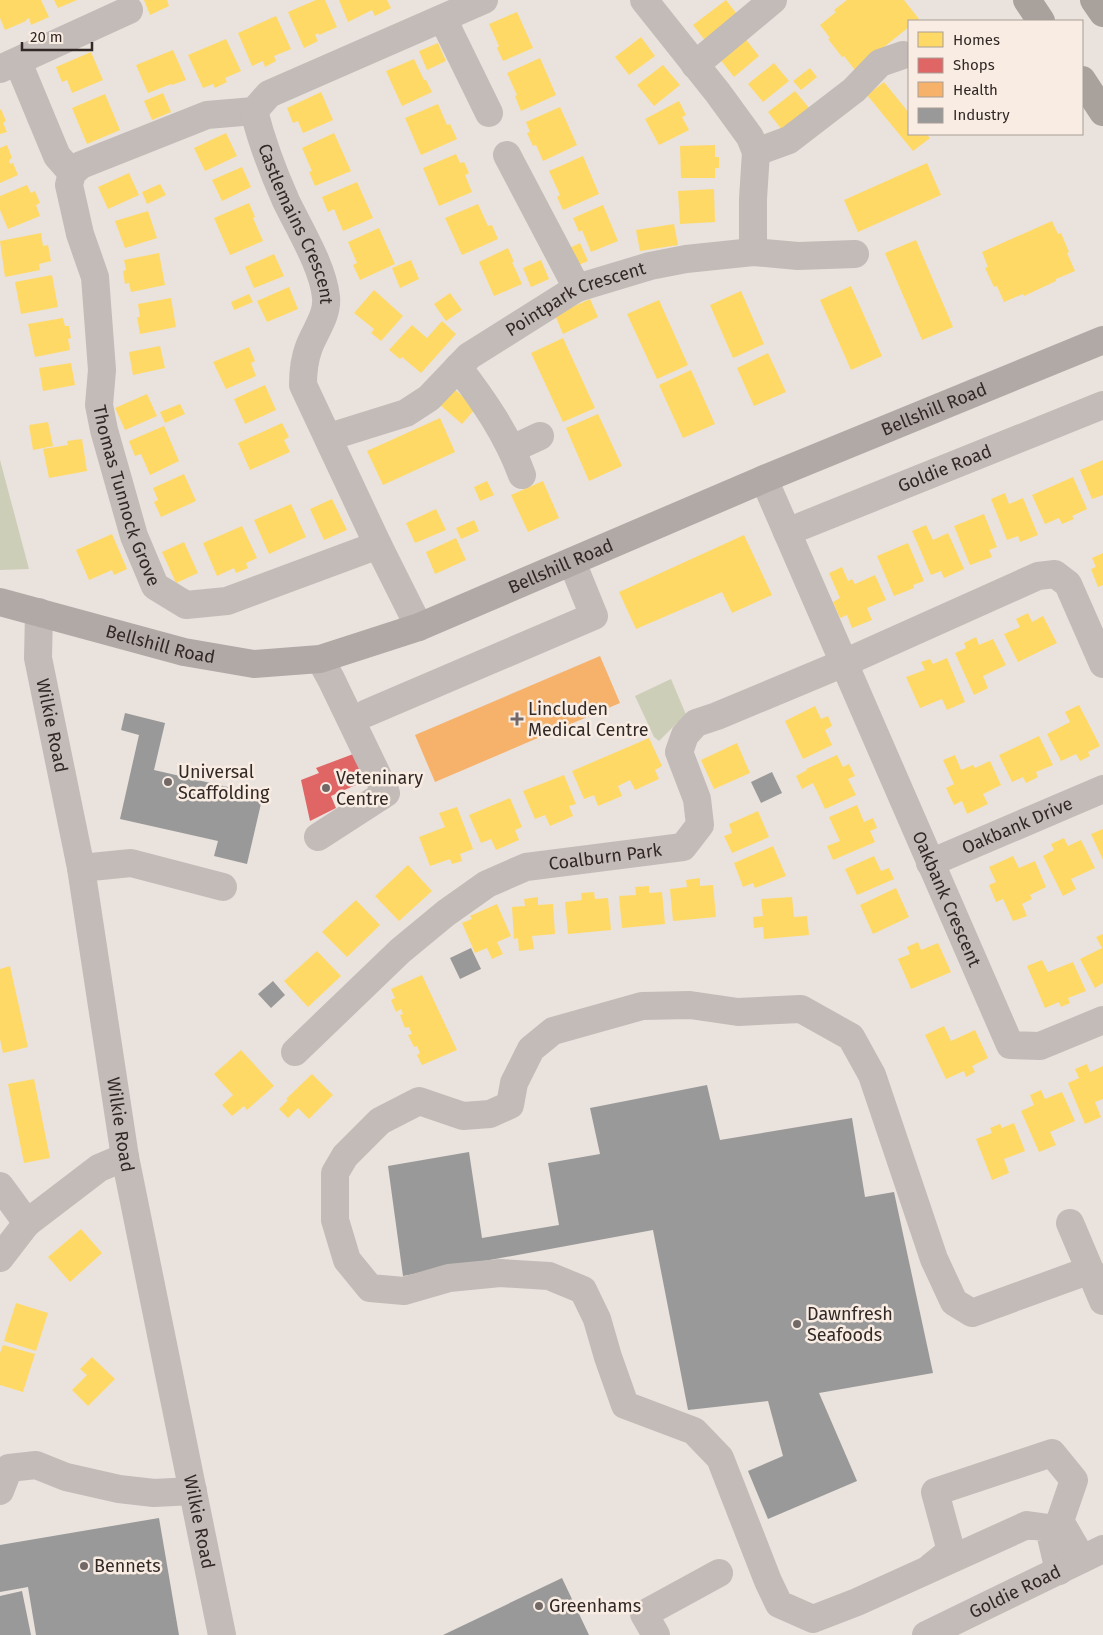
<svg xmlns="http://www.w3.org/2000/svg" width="1103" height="1635" viewBox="0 0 1103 1635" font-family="'Fira Sans',sans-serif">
  <rect width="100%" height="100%" fill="#eae2dd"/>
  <path fill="#cdceb8" d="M0,460L29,569L0,570Z
    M671,679L687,717L677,723L659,741L654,737L635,696Z"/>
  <path fill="#ffd966" d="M0,0H41L49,17L31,25L29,18L26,20V21L5,30L0,18Z
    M54,0H77L58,8Z
    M144,0H167L169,6L150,15Z
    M316,0H325L337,27L319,35L318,33L315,35L318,41L304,48L288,12Z
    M339,0H387L391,8L375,16L372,10L348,22Z
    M726,0L740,18L707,43L693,25Z
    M847,0H904L919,19L917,21H909V27L855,70L844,56L842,57L828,39L830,38L820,25L836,12L834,10Z
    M517,12L533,48L503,61L497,48L499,46L489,24Z
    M276,16L291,49L274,56L276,61L265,67L263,61L252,66L238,33Z
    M641,37L655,56L629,75L615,57Z
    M744,37L759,56L734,77L719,58Z
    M226,39L241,71L225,78L227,82L215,88L213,84L203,88L188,55Z
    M438,43L446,61L427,70L419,51Z
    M173,50L186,80L172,85L171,84L148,93L136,65Z
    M91,52L103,80L72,93L67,80L62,82L56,67Z
    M540,58L556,95L521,111L515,96L517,95L507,73Z
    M414,59L424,80H426L432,92L402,106L386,71Z
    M774,63L789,81L763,102L748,84Z
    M663,65L680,85L654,106L637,85Z
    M810,68L817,77L801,90L793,81Z
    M884,82L909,113V134H926L930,138L913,151L867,95Z
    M795,91L810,109L783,131L768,112Z
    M321,92L333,120L303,133L298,121L293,123L287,108Z
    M163,93L171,112L152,120L144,101Z
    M105,94L120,130L87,144L72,108Z
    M679,101L686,115L682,117L689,130L659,145L645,119Z
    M438,104L447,125L450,124L457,139L421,155L405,118Z
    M560,107L577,145L543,161L536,145L533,146L527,133L530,132L526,122Z
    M1,109L6,121L3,123L7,132L0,134V110Z
    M226,133L237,156L205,171L194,148Z
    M334,133L351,171L315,186L309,172L312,171L302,148Z
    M7,145L12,158L9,160L10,164L13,163L18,175L0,183V148Z
    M715,145V157H719V168H715V178H681L680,146Z
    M456,154L460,163L464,162L469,173L465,175L472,192L439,206L423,168Z
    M583,156L599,194L563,210L557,197L560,195L549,171Z
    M927,163L941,195L858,232L844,200Z
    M242,167L251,187L222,201L212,180Z
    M129,173L139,195L108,209L98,187Z
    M357,182L373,218L343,231L334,209L328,212L322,197Z
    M160,184L166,195L147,204L142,192Z
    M27,185L31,193L35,191L40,203L36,205L40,216L8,229L0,210V196Z
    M714,189L715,222L680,224L678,191Z
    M249,203L255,217L253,218L263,241L230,255L214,218Z
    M478,204L488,226L492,225L498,239L462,255L445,218Z
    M603,205L618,241L591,252L582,230L579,232L573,218Z
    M148,211L157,238L125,248L115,221Z
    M1052,221L1058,234L1061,233L1069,252L1067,253L1075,271L1056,279V281L1024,296L1023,294L1004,302L997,286L994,287L985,268L988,267L982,252Z
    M674,224L678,245L640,251L636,230Z
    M379,228L395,264L360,280L353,265L357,263L348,242Z
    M41,233L43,246L48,245L51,261L39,264L40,270L5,277L0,241Z
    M916,240L953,327L922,340L885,253Z
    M580,243L588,261L569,269L561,252Z
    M508,248L514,262H512L522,284L494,296L479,262Z
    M159,253L165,285L131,292L129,283L125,284L123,271L126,270L124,260Z
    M274,254L284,276L254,288L245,267Z
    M411,260L419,279L400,288L392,268Z
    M541,260L549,279L531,287L523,268Z
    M52,275L58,307L21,314L15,282Z
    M851,286L882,356L851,370L820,300Z
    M289,287L298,309L267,322L257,301Z
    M374,290L403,316L381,341L371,333L374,329L354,313Z
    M741,291L764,344L733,358L710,305Z
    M450,293L462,310L446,321L434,304Z
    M249,294L253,302L234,310L231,302Z
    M171,298L176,327L140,334L137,317H140L138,304Z
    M590,299L598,317L563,334L555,315Z
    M659,300L688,365L657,379L627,314Z
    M63,318L65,326H69L71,338L68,339L70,350L35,357L28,324Z
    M442,321L456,334L421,373L402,357L400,359L389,350L412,325L427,338Z
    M563,338L595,408L563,422L531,353Z
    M160,346L165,368L133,375L129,352Z
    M249,347L255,361L251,363L256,376L226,389L213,362Z
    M768,353L786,392L754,406L737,368Z
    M71,363L75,385L43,391L39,368Z
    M691,370L715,424L683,438L659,385Z
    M446,382L476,408L462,424L432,398Z
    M265,385L276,410L245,424L234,399Z
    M147,394L157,416L125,430L115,408Z
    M180,404L185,414L165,423L160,412Z
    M598,414L622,466L589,481L566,428Z
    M440,418L455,452L383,485L367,451Z
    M48,422L53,446L33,450L29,425Z
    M282,423L289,437L284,440L290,452L250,470L238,443Z
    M164,426L179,461L150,475L141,454L135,456L129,441Z
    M82,439L87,471L49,478L43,449L68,445L67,441Z
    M1103,460V495L1092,499L1080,470Z
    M184,474L196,501L161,517L154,502L158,500L153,488Z
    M1073,477L1087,509L1072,516L1074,519L1062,524L1059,518L1045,524L1032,495Z
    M487,481L494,495L480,501L474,487Z
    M543,481L559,518L528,532L511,495Z
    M1005,493L1009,504L1023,498L1038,535L1020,542L1018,536L1007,540L991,499Z
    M332,499L347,530L324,540L310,509Z
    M291,504L306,537L269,554L254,520Z
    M436,509L446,530L415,543L406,523Z
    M984,514L997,547L989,550L992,557L970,565L954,526Z
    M474,520L479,531L461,539L456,528Z
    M926,525L933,540L948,533L964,569L944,578L941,571L931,575L912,531Z
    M242,526L257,558L246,563L248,568L236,573L234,568L217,576L203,543Z
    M112,534L127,569L114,575L112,570L89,580L76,550Z
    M744,535L772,595L732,613L722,592L636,629L619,592Z
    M456,538L466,560L435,574L426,552Z
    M184,542L198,573L176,583L162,552Z
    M908,543L924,581L913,585L914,588L894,596L877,556Z
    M1103,553V585L1098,587L1091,569L1096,567L1092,558Z
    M842,567L848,581L852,579L855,584L875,575L886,600L867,608L872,620L852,628L847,615L840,618L833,602L840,598L829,573Z
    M1028,613L1032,622L1043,616L1057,643L1018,662L1004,634L1020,627L1016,619Z
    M976,637L979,645L993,639L1006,665L983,676L988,688L974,695L955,653L966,648L964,643Z
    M947,658L965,702L947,710L942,699L920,708L906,677L925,670L921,662L930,659L933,664Z
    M1079,705L1100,746L1088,752L1090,756L1080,761L1076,754L1061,761L1047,734L1070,722L1065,712Z
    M815,706L821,719L828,716L832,726L825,730L832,745L803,759L785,721Z
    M1039,736L1053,765L1036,772L1038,777L1026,783L1023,777L1012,782L999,755Z
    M649,738L662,766L655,770L659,779L635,790L630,780L618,786L622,796L598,806L594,795L584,799L572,771Z
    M737,743L750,773L714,789L701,760Z
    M837,755L843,767L849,764L855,776L848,779L856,795L825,809L813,783L802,789L796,776L807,770L806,769Z
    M955,755L961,770L973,765L975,768L990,761L1001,785L983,794L988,804L967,814L962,801L954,805L946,788L954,784L943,760Z
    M564,775L576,804L569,806L573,816L550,826L545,815L535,819L523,791Z
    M510,798L522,827L515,830L519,840L496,850L491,839L481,843L469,815Z
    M857,805L864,822L873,818L877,828L870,831L875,842L833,860L827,846L840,841L829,817Z
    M457,807L473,849L460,854L462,861L452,864L450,859L430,866L419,837L445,827L439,813Z
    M758,811L769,837L732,853L724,836L732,833L729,824Z
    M1103,829V860L1091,834Z
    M1064,838L1068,846L1081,840L1095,868L1071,879L1076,889L1063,896L1043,856L1054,850L1051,844Z
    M773,846L786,876L755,888L753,883L743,887L734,863Z
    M874,856L881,871L889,868L894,879L857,895L845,869Z
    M1013,856L1019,868L1035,861L1046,887L1030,895L1032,899L1022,904L1027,916L1013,921L1003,899L996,902L989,885L996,882L989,867Z
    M408,865L432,891L399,921L375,896Z
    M700,878V886L713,885L716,917L673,921L670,889L687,887L686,880Z
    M649,886V893L662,892L665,924L622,928L619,896L636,895L635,887Z
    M896,888L909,917L873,934L860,905Z
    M594,892L595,899L608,898L611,930L568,934L565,902L582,900L581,893Z
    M538,897V905L553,904L555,934L532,936L534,949L519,951L518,938L514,939L512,907L525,906L524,899Z
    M792,897L794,917L807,916L809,935L764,939L763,927L754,928L753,917L763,916L761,899Z
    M356,900L380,925L347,957L322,932Z
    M497,904L511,936L497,942L503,954L492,959L487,948L475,953L462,923L472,919L470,916Z
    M1103,934V983L1095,988L1080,959L1102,948L1096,937Z
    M918,942L921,950L938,943L951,972L911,989L898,959L910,954L907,947Z
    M317,951L341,976L308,1007L284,981Z
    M1042,960L1048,972L1073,962L1086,991L1068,998L1070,1003L1061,1007L1059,1002L1045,1008L1027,966Z
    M10,966L28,1047L3,1053L0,1039V969Z
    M422,975L457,1050L422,1065L417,1055L420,1053L417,1046L414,1047L408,1035L412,1034L409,1027L405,1028L400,1015L403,1014L401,1009L396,1012L391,1000L395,998L391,989Z
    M944,1026L951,1041L975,1030L988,1058L972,1066L975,1072L966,1077L964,1071L946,1079L925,1035Z
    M241,1050L274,1086L247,1110L244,1106L232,1116L222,1105L233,1095L214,1074Z
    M1087,1064L1090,1072L1103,1066V1099L1095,1102L1101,1117L1085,1124L1068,1083L1079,1078L1075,1069Z
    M312,1074L333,1095L309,1119L298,1108L288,1118L279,1109L288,1100L286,1099Z
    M34,1079L50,1158L24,1163L8,1084Z
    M1041,1090L1045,1099L1062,1092L1075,1121L1050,1132L1056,1145L1039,1152L1021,1111L1034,1105L1030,1095Z
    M1014,1123L1025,1151L1004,1159L1009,1173L992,1180L976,1139L992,1133L990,1128L1000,1124L1002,1128Z
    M81,1229L102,1253L70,1282L48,1257Z
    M16,1303L48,1313L36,1351L4,1341Z
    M3,1345L35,1354L23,1392L0,1385V1353Z
    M92,1357L115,1379L88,1406L72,1390L87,1375L80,1369Z"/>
  <path fill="#e06666" d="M356,753L367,780L331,796L336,808L310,821L301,780L319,773L316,768Z"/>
  <path fill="#f6b26b" d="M600,656L620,703L435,782L415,735Z"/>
  <path fill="#999" d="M125,713L165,723L154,770L263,795L247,864L214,856L218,841L120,819L139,735L121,730Z
    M772,772L782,793L761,803L751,782Z
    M471,948L481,969L460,979L450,958Z
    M273,981L285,995L271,1008L258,994Z
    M707,1085L720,1140L852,1118L865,1197L894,1192L933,1373L819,1393L857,1481L768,1519L748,1471L783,1456L768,1401L688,1410L653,1230L403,1276L388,1166L469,1152L482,1238L559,1225L548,1163L600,1154L590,1108Z
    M159,1518L179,1635H36L28,1587L0,1592V1545Z
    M562,1578L589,1635H443Z
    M22,1591L31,1635H0V1596Z"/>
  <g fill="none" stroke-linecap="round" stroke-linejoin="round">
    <g stroke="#c2bbb7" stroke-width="28">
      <path d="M644,0L718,93L750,137L756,152L753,199V252"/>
      <path d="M443,19L489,113"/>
      <path d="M18,62L57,156L72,173"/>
      <path d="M695,65L773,0"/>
      <path d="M0,69L129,10"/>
      <path id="s1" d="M254,111L207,115L81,165L72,173L69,185L80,234L95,277L102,370L99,405L104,430L134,536L155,586L186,605L227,601L378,545"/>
      <path id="s2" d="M254,111C262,143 273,172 286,201C299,228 323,267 326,297C328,315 315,331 309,347C304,360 303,371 303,385L378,545L419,627"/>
      <path d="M254,111L269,94L484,0"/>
      <path d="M756,152L789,140L854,90L880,63L903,55"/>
      <path d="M507,155L577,288"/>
      <path d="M458,367C484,401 507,434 522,475"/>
      <path id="s3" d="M329,437L406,413L429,398L469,356L577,288L650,266L686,259L753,252L798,256L855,254"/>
      <path d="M512,449L540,436"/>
      <path id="s4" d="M764,479L1010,1045L1040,1046L1103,1020"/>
      <path id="s5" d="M787,532L1103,405"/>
      <path id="s6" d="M39,612L38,658L81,868L125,1157L222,1635"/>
      <path d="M367,713L594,616L572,562"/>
      <path d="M318,837L386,793L331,679L320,659"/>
      <path id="s7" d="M930,863L1103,789"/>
      <path d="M81,868L131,863L223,887"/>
      <path id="s8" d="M295,1052L400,951L446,913L487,884L526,867L683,847L700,825L697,799L679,752L685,735L696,723L717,716L844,663L1038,576L1055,574L1068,584L1103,664"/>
      <path d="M0,1186L27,1223L99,1168L125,1157"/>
      <path d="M1070,1223L1103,1301"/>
      <path d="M0,1258L27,1223"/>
      <path d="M0,1491L9,1468L36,1465L66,1477L119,1489L154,1493L193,1491"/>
      <path d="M931,1567L951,1551L935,1492L1052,1453L1074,1480L1060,1521L1082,1559"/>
      <path d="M1059,1571L1049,1528L1027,1525L857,1602L813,1619L779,1604L768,1581L720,1458L694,1431L625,1405L608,1357L597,1319L583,1290L549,1276L500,1273L449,1278L404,1291L370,1288L347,1260L335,1220V1173L345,1156L380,1121L419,1101L463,1116L490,1114L510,1105L514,1083L531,1049L553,1031L642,1006L690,1005L738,1012L801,1009L851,1037L872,1075L934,1259L954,1302L972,1313L1090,1270"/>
      <path d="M656,1635L644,1614L719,1573"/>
      <path id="s9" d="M926,1635L1103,1549"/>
    </g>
    <path stroke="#b1a9a6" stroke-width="28" id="s10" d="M0,602L184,652L254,664L320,659L419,627L764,479L1103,340"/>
    <path stroke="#a9a19c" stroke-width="28" d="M1027,0L1041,21
      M1094,0L1103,13
      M1082,80L1103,112"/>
  </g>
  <g fill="#726966" stroke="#f8ece3" stroke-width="2">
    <path d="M514.5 711.5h5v5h5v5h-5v5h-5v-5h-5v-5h5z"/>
    <circle cx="168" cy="782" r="5"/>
    <circle cx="326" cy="788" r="5"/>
    <circle cx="797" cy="1324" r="5"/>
    <circle cx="84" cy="1566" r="5"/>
    <circle cx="539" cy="1606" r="5"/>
  </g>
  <g text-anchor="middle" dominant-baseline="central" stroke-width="5" stroke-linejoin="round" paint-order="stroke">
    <g font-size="18" fill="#322826" stroke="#f8ece3">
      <text stroke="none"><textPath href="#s2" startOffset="121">Castlemains Crescent</textPath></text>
      <text stroke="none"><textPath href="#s3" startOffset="288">Pointpark Crescent</textPath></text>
      <text stroke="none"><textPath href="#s10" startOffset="991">Bellshill Road</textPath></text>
      <text stroke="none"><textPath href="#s5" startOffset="170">Goldie Road</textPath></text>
      <text stroke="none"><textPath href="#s1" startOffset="526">Thomas Tunnock Grove</textPath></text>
      <text stroke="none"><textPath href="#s10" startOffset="586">Bellshill Road</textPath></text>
      <text stroke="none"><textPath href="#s10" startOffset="166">Bellshill Road</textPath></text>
      <text stroke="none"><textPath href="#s6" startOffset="115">Wilkie Road</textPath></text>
      <text stroke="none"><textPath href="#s7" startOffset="95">Oakbank Drive</textPath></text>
      <text stroke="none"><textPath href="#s8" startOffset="378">Coalburn Park</textPath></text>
      <text stroke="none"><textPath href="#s4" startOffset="458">Oakbank Crescent</textPath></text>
      <text stroke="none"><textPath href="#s6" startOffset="520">Wilkie Road</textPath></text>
      <text stroke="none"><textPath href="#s6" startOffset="925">Wilkie Road</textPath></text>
      <text stroke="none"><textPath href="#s9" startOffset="99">Goldie Road</textPath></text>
    </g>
    <g font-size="18" fill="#322826" stroke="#f8ece3" text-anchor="start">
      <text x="528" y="709">Lincluden<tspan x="528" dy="21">Medical Centre</tspan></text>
      <text x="178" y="772">Universal<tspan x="178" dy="21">Scaffolding</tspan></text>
      <text x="336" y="778">Veteninary<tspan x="336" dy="21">Centre</tspan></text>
      <text x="807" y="1314">Dawnfresh<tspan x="807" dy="21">Seafoods</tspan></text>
      <text x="94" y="1566">Bennets</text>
      <text x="549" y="1606">Greenhams</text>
    </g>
  </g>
  <rect x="908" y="20" width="175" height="115" fill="#f8ece3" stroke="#a99e97"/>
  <rect x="918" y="32" width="25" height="15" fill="#ffd966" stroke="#a99e97"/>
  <text x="953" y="45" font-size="15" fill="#322826">Homes</text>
  <rect x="918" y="58" width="25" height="15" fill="#e06666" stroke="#a99e97"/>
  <text x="953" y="70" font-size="15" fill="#322826">Shops</text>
  <rect x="918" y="82" width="25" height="15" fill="#f6b26b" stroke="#a99e97"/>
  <text x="953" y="95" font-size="15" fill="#322826">Health</text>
  <rect x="918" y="108" width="25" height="15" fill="#999999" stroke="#a99e97"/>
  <text x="953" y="120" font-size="15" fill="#322826">Industry</text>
  <path d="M22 42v8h70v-8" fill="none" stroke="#322826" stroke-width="2.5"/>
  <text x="30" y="42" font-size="15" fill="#322826" stroke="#f8ece3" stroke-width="4" paint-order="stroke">20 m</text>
</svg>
